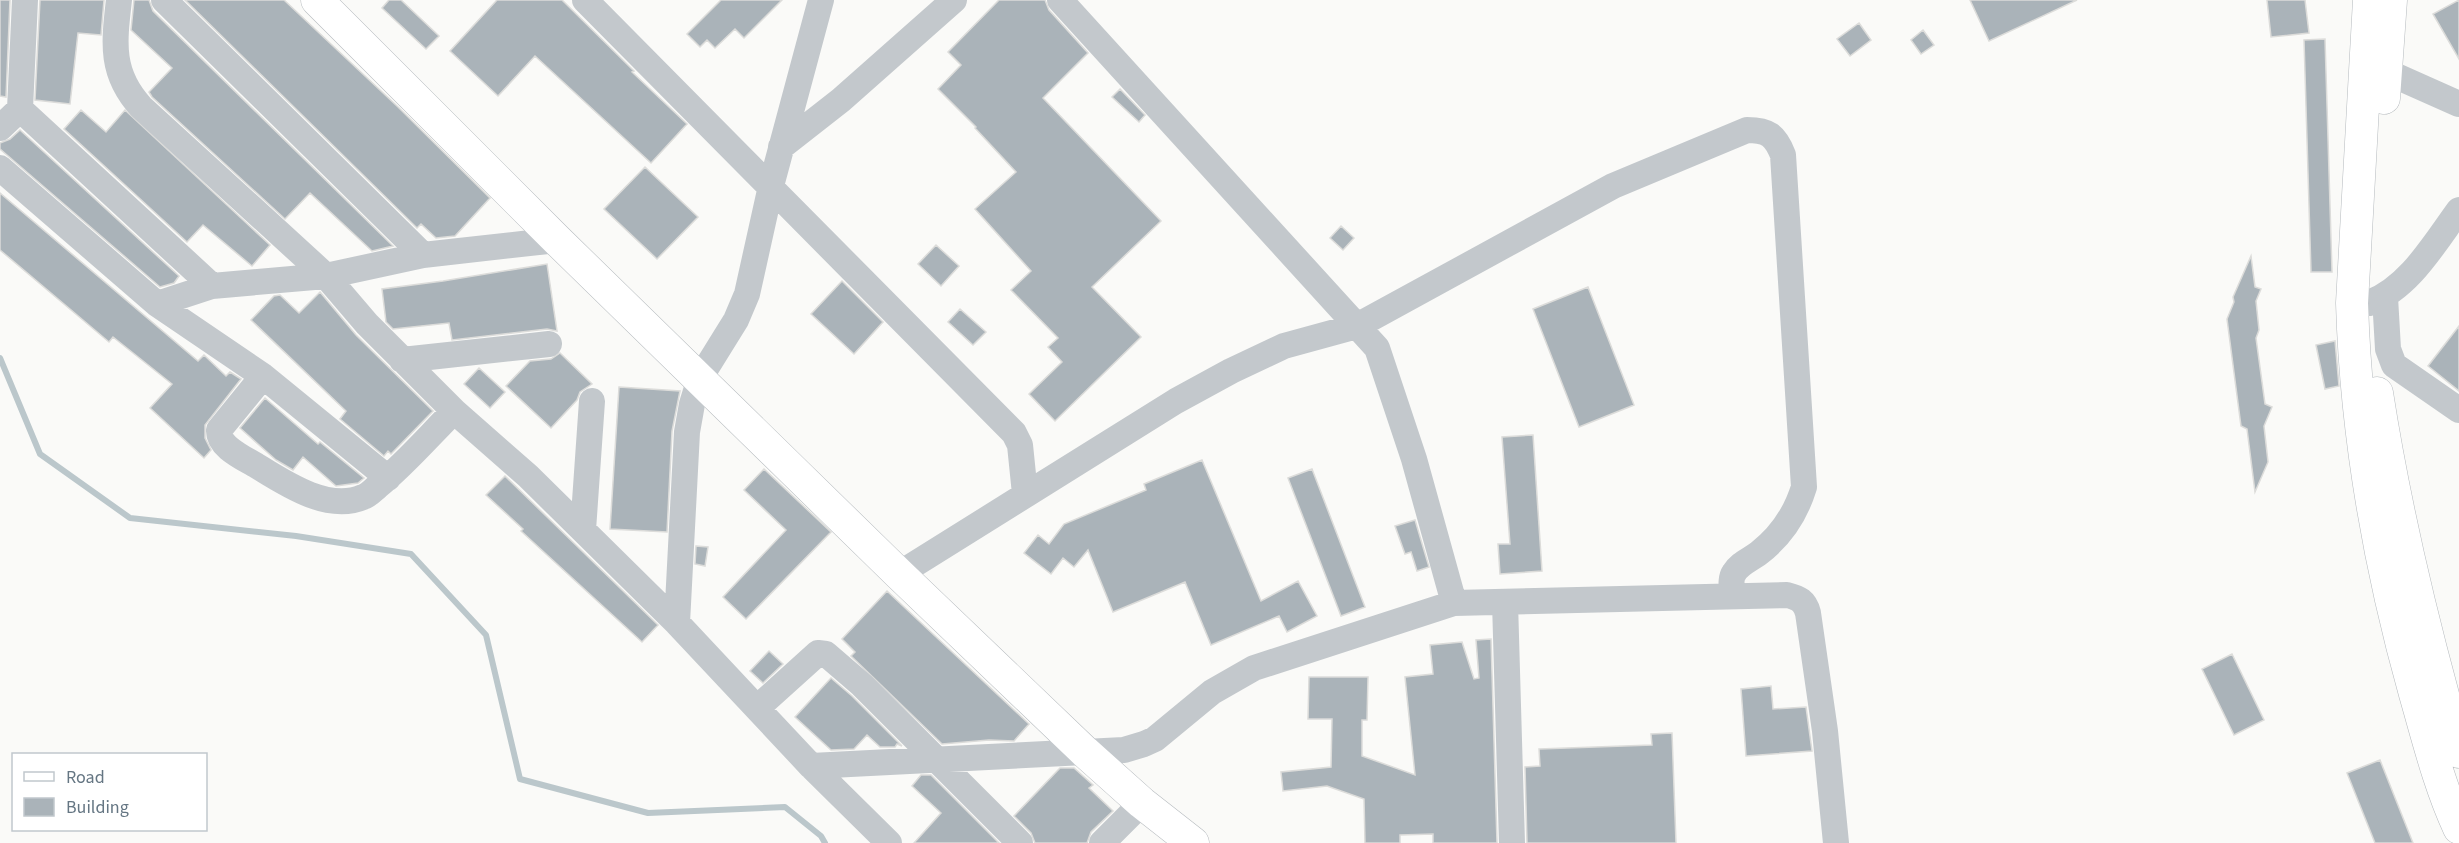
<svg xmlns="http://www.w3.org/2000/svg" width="2459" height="843" viewBox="0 0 2459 843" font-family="'Source Sans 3',sans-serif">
  <rect width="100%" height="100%" fill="#fafaf8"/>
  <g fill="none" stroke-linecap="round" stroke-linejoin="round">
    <path stroke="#bbc7cb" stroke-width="6" d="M0,358L40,454L130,518L296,536L411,554L486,635L520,779L648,813L785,807L821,836L825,843"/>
  </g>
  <path fill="#aab3b9" stroke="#dcdcda" stroke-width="1.5" d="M0,0H10L6,97L0,96Z
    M40,0H104L101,35L78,33L70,104L35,100Z
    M134,0H149L153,11L393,246L372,251L310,193L285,219L152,97L149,92L172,68L131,30Z
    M185,0H284L398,107L490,198L455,236L436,238L421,224L417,228Z
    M389,0H401L439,36L426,49L382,8Z
    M497,0H562L634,71L632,72L687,124L651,163L535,56L498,96L450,51Z
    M721,0H782L744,38L735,29L715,48L707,40L700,47L687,34Z
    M999,0H1045L1049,10L1088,53L1043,98L1161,221L1092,287L1141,337L1055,421L1029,394L1062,362L1048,347L1058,338L1011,290L1031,271L975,209L1016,172L975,128L976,127L938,89L961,65L948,52Z
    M1970,0H2077L1989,41Z
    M2267,0H2305L2309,33L2271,37Z
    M2459,0V59L2433,14Z
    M1859,23L1871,40L1850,56L1837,39Z
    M1923,30L1934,45L1921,54L1911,40Z
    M2325,39L2332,272H2311L2304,40Z
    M1120,89L1145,115L1139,122L1112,97Z
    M81,110L106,132L125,110L270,245L252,266L203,225L187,242L64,129Z
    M20,130L179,276L174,283L160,287L0,149V143L10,139Z
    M645,167L698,217L657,259L604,209Z
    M0,193L198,361L204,355L226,376L230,372L241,379L205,425V438L211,450L204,458L150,408L172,384L113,337L109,342L0,250Z
    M1341,226L1354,238L1343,250L1330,238Z
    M936,245L959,266L941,286L918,264Z
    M2251,256L2255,287L2261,289L2256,301L2259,330L2256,338L2265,404L2272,407L2264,426L2268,462L2255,492L2247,429L2241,426L2227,319L2234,302L2233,297Z
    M547,264L557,331L547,329L452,340L449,323L393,329L386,322L382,289L443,281Z
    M842,281L883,322L854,354L811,314Z
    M1588,287L1634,405L1579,427L1533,309Z
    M320,292L356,335L433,411L391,454L388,451L384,456L340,419L346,411L251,320L274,296L280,295L299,313Z
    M960,309L986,332L973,345L948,322Z
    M2459,326V391L2428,366Z
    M2335,341L2339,386L2325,389L2316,345Z
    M560,353L592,384L580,392L577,400L551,428L506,386L530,361L551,359Z
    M479,368L505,392L490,408L464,384Z
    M619,387L680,391L672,431L667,532L610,529Z
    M265,398L318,444L320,442L364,478L358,483L336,486L303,457L293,470L276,460L240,428Z
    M1533,435L1542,571L1500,574L1498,544H1510L1502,437Z
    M1202,460L1261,601L1298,581L1317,616L1287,632L1279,616L1211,645L1185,582L1113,612L1088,550L1074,567L1063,558L1051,574L1024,553L1038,535L1049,544L1064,524L1146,490L1144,484Z
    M764,469L831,532L746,619L723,597L786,530L744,490Z
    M1312,469L1365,607L1341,616L1288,478Z
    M505,476L658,625L642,642L521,531L523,529L486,495Z
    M1415,520L1429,567L1417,571L1411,552L1405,554L1395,526Z
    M696,546L708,547L705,566L695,564Z
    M887,591L1029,724L1014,741L989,740L942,744L851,656L855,652L842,639Z
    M1491,639L1497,843H1433V834L1400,835V843H1365L1364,799L1327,786L1283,791L1281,772L1331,767L1332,719H1308L1309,677H1368L1367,720H1362V756L1415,775L1405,677L1433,674L1430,645L1462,642L1474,679L1479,678L1476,640Z
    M769,651L783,664L763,683L750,671Z
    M2232,654L2264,720L2234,735L2202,669Z
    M831,678L852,696L902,746L897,744L895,747H880L867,735L854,749L831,750L795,717Z
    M1771,686L1773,709L1806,707L1812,751L1746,756L1741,689Z
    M1672,733L1676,843H1527L1525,767L1540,766L1539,749L1652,745L1651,734Z
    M2380,760L2413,843H2375L2347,773Z
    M1060,768H1074L1093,785L1089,788L1113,811L1091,832L1087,843H1035L1031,833L1014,816Z
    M921,775H931L999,843H914L941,813L912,786Z"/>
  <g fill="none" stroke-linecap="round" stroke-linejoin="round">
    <defs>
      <path id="major" d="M317,0L557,240L899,574L1085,752L1142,803L1193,843
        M2369,0L2352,303C2356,436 2379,566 2415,694C2428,739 2439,785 2459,828
        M2384,98L2391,0
        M2377,393C2396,515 2425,634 2459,752"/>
    </defs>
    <use href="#major" stroke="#b5babe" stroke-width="33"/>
    <path stroke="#c3c8cc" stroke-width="26" d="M25,0L20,109L212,286
      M119,0C114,43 110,73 141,107L326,276L367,324L454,411L528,476L677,623L811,766L889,843
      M164,0L423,255
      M585,0L1014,433L1020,445L1025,494
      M1060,0L1377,348L1414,459L1454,603
      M2387,72L2459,104
      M0,128L20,109
      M781,147L841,100L954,0
      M0,168L157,304L263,376L388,478
      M2385,297L2388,349L2394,365L2459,410
      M2369,303C2409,288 2434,244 2459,210
      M157,304L212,286L326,276L423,255L557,240
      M402,360L549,344
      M263,376L219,430C218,447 244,458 257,466C286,484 328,512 363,497C369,495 374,489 378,486C405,464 429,436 454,411
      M583,530L592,401
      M899,574L1176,401L1231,371L1284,346L1357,326L1613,186L1747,130C1768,130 1775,135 1783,155L1804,487C1796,513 1781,536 1759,553C1750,560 1740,563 1734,573C1730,579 1732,589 1732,596
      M1505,602L1512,843
      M677,623L687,432L692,404L700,378L736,320L747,294L771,186L821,0
      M757,708L818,653L826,654L862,685L1020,843
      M811,766L1124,750L1144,744L1155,739L1212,692L1254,668L1454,603L1787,595C1799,598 1805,601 1808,613L1825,731L1836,843
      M1102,843L1142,803"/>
    <use href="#major" stroke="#fff" stroke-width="32"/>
  </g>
  <rect x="12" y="753" width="195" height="78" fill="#ffffff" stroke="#c1c8cd" stroke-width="1.5"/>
  <rect x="24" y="772" width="30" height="9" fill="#ffffff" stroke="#c1c8cd" stroke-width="1.5"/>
  <text x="66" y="783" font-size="18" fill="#657683">Road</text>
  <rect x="24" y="798" width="30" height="18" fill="#aab3b9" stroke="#c1c8cd" stroke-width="1.5"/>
  <text x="66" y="813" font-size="18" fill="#657683">Building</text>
</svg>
